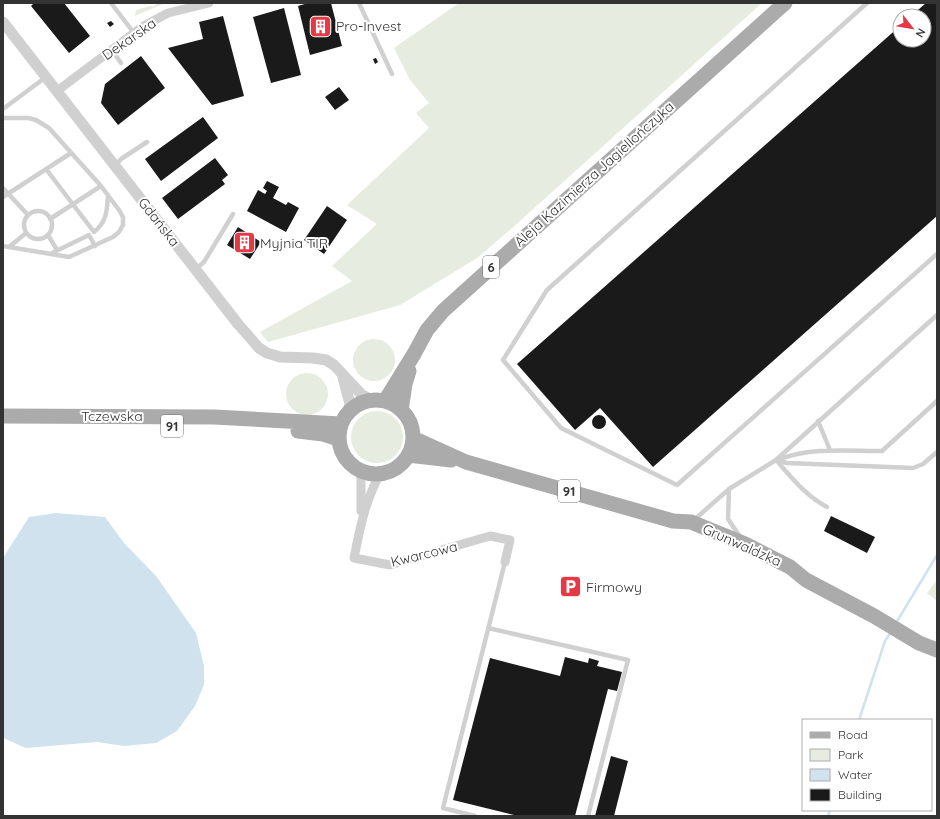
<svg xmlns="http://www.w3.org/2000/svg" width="940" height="819" viewBox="0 0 940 819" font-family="Quicksand,sans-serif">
  <rect width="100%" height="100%" fill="#fff"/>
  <path fill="#e6ecdf" d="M158,3H165L135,16L136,10L151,6L153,7Z
    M459,3H762L511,229L477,258L400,305L268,342L260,332L352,281L332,266L377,224L347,205L429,128L416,113L429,103L410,80L394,48Z
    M353 360a21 21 0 1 1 42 0a21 21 0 1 1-42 0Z
    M286 394a21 21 0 1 1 42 0a21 21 0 1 1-42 0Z
    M351 437a26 26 0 1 1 52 0a26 26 0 1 1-52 0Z
    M937,580V601L927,593Z"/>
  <path fill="#cfe2ee" d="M56,513L105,517L124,543L156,576L196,633L204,666V685L195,706L177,731L156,743L124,746L97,742L26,748L3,738V558L29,517Z"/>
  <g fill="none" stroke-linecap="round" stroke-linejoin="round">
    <path stroke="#cfe2ee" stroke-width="2.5" d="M896,623L937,555
      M859,720L885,641L891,632
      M828,816L830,810"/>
  </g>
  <path fill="#1a1a1a" d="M34,3H64L90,36L69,53L31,6Z
    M308,3H331L342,46L310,55L298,6Z
    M926,3H937V216L653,467L600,408L575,430L517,364L900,26V40H924V16H911Z
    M284,8L301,75L271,83L253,17Z
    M223,16L244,96L212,105L168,48L203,39L199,22Z
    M111,21L114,24L110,27L107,23Z
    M141,56L165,88L118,125L101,103L105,84Z
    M376,58L378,62L375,64L373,59Z
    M339,87L349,100L335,110L325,97Z
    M203,117L218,138L161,181L145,159Z
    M215,158L228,175L222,180L225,184L178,219L162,198Z
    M267,181L279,187L273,198L286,205L288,202L299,208L286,232L247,211L258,190L265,194L267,191L263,188Z
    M327,206L347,220L324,254L304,240Z
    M238,227L261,242L250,259L227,245Z
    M592 422a7 7 0 1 1 14 0a7 7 0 1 1-14 0Z
    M831,516L875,537L867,553L824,531Z
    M565,657L588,663L589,658L599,661L597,666L622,672L617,691L608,689L575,816H518L453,800L490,658L560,676Z
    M611,756L628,761L614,816H595Z"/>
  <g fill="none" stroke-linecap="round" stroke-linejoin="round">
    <path stroke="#d0d0d0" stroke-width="4.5" d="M111,3L134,33
      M359,3L392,74
      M867,3L547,290L503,360L561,428L677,485L937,254
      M112,50L121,63
      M3,109L46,77
      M3,118H28L36,120L49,128L101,186L119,210L123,217V225L119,232L113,237L69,257L3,246
      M115,166L121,159L147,142
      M46,169L94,232C107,222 107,210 108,195
      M3,188L28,215
      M3,197L71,153
      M24 225a14 14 0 1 1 28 0a14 14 0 1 1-28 0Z
      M50,219L101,186
      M48,235L57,250
      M9,247L26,233
      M50,254L89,235L95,246
      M196,269L204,262L233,214
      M818,421L830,450
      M780,459C812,447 848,451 882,451L937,401
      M776,460L787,463L913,468L923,464L937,452
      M777,461C792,478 807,497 827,507
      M729,489L728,519L741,538
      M694,520L729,489L776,460L937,315
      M488,628L628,660L588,816
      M475,816L443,808L505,562"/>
    <path stroke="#d0d0d0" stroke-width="9" d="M57,91L142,27L168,13L209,3
      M361,471V511
      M380,474C365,501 360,528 354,558L390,565L490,536L510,540L505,562"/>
    <path stroke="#d0d0d0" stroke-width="11" d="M3,22L238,324L259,348L267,353L280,357L313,358L326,360L334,365L362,395L372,400
      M343,377L350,404L348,413"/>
    <path stroke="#ababab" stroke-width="15" d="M339 437a37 37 0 1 1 74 0a37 37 0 1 1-74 0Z
      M385,401L414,354L427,330L443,311L785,3
      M401,410L405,384L409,371
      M3,416L214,417L341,424
      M298,431L323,434L339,439
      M413,438L466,462L673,521L691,522L745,544L790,567L806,580L874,616L919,643L937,650
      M408,455L451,460"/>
  </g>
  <defs>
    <symbol id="building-square" viewBox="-11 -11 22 22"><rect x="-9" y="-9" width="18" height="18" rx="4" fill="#e63946" stroke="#fff"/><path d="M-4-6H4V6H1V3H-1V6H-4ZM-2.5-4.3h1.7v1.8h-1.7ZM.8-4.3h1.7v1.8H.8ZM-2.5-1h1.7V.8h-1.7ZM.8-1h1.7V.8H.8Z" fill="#fff"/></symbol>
    <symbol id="parking-square" viewBox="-11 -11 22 22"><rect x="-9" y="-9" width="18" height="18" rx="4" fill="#e63946" stroke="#fff"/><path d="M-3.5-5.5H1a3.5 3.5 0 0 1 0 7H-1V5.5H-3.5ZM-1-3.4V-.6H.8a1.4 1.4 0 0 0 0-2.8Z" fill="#fff"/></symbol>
  </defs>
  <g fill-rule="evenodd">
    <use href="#building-square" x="308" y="14" width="25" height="25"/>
    <use href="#building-square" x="232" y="230" width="25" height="25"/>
    <use href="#parking-square" x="558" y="574" width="25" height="25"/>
  </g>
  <g text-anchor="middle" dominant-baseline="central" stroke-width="4" stroke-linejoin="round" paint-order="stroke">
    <g fill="#fff" stroke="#707070" stroke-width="1">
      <rect x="483" y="256" width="16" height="22" rx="3"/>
      <rect x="161" y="415" width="22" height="22" rx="3"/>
      <rect x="558" y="480" width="22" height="22" rx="3"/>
    </g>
    <g font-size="13" font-weight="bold" fill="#333">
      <text x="491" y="267">6</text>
      <text x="172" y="426">91</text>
      <text x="569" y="491">91</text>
    </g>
    <g font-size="14" fill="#333" stroke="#fff" text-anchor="start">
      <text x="336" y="26">Pro-Invest</text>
      <text x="260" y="243">Myjnia TIR</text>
      <text x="586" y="587">Firmowy</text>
    </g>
    <g font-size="14" fill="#333" stroke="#fff">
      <text transform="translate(129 39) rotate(-35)">Dekarska</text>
      <text transform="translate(594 174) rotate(-42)">Aleja Kazimierza Jagiellończyka</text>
      <text transform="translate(159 222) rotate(52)">Gdańska</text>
      <text x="112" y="416">Tczewska</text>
      <text transform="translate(742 545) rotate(24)">Grunwaldzka</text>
      <text transform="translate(424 554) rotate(-14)">Kwarcowa</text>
    </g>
  </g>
  <rect width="940" height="819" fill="none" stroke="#333333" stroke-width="8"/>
  <rect x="802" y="719" width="130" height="92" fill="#ffffff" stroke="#adadad"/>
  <rect x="810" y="732" width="20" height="6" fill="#ababab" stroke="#adadad"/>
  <text x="838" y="739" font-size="12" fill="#333333">Road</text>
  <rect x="810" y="749" width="20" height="12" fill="#e6ecdf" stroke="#adadad"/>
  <text x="838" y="759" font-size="12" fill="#333333">Park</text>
  <rect x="810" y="769" width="20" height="12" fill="#cfe2ee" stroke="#adadad"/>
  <text x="838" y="779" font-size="12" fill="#333333">Water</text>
  <rect x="810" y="789" width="20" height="12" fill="#1a1a1a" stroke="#adadad"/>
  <text x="838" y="799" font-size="12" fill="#333333">Building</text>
  <g transform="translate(912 28) rotate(121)"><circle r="19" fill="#ffffff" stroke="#adadad"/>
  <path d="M0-3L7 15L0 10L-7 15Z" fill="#e63946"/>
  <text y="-6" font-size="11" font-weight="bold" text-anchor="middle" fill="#333333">N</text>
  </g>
</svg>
